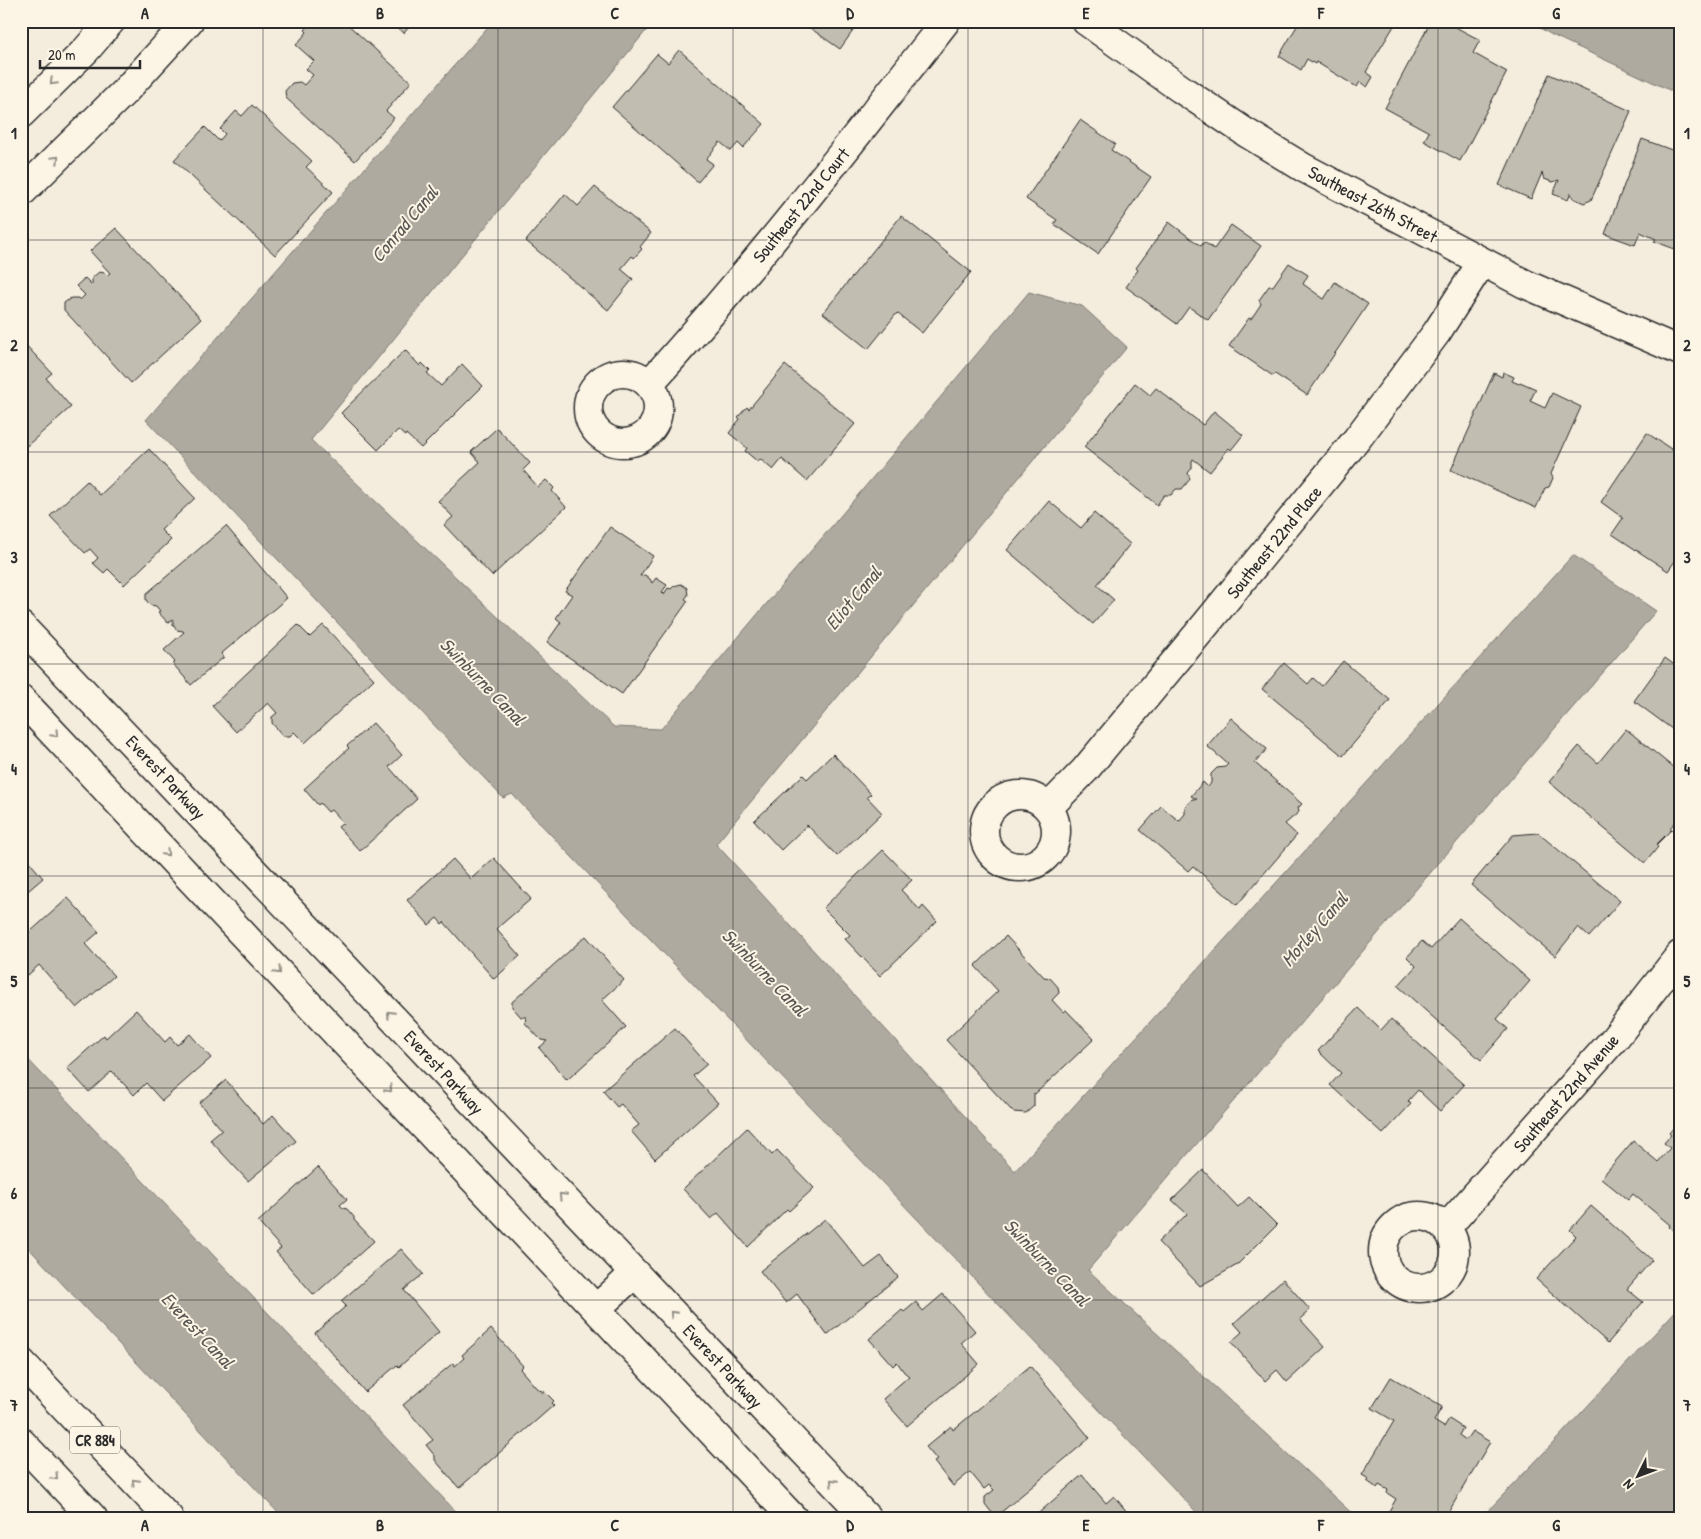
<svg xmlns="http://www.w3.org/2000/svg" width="1701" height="1539" viewBox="0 0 1701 1539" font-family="'Patrick Hand',sans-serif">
  <rect width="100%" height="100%" fill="#f4edde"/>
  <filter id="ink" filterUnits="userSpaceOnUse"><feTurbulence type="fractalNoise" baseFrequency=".02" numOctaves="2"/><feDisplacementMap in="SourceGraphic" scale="10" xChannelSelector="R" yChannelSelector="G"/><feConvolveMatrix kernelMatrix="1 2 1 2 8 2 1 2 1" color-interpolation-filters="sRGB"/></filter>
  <g filter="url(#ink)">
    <path fill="#afaaa0" stroke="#7a7771" d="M493,21H654L311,440L614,727L661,729L1029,292L1082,306L1127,347L716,844L1015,1171L1573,555L1656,611L1088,1270L1357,1518H1202L512,794L503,798L146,420Z
      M1528,21H1680V95L1552,35Z
      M21,1052L462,1518H283L21,1240Z
      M1680,1306V1518H1481L1557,1439Z"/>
    <path fill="#c2bdb1" stroke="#2b2b2b" d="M313,21H344L411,82L386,111L394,118L355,161L286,98L285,91L292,83L300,82L304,85L313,75L306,69L314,61L296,45L307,32L305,30Z
      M390,21H414L404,33Z
      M800,21H860L840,49Z
      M1300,21H1397L1366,72L1373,77L1367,87L1360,82L1357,87L1316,62L1315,64L1307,59L1301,70L1279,56Z
      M1431,21H1444L1480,40L1473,53L1507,72L1460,161L1424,141L1429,132L1385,108Z
      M679,50L764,124L743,148L738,143L731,151L720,142L706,159L713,164L698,182L612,107L657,54L668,63Z
      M1549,74L1631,111L1591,200L1584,203L1573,198L1571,193L1568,200L1553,194L1559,180L1553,182L1544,179L1542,173L1531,199L1499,185Z
      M252,105L312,161L306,167L333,192L275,255L174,160L205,127L219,141L225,134L220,129L236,111L242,116Z
      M1080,120L1115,144L1111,150L1151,177L1098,254L1054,224L1057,220L1026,199Z
      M1642,139L1680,153V248L1678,247L1677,250L1654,241L1656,239L1640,232L1635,245L1605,234Z
      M595,187L651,233L640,247L642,249L634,258L632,256L621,269L633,279L608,310L526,241L565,194L578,206Z
      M901,216L971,272L922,333L897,313L868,349L823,313Z
      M1169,222L1201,246L1204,242L1214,249L1231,225L1261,246L1208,320L1189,307L1177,324L1126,287L1138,270L1136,268Z
      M116,228L201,319L131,383L64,310V303L71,298H78L80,300L85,295L76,286L85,278L92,285V278L99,272L105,273L107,275L110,273L90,251Z
      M1289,263L1308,275L1303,284L1324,299L1335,282L1368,304L1307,395L1275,374L1273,376L1229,346L1249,318L1251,319L1261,304L1259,300L1269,286H1273Z
      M21,340L52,373L46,378L71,407L21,451Z
      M405,350L420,366L422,363L430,371L427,373L441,386L462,364L483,386L421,448L406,434L405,436L398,430L378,450L341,413Z
      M785,365L855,424L807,481L782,459L773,470L760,459L758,462L745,451L747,448L729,433L740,419L738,417L747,407L749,409Z
      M1503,372L1514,377L1512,381L1519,384L1520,382L1536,389L1530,401L1545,408L1552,393L1581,407L1551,474L1553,478L1549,487L1545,488L1536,508L1451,470L1494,373L1502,377Z
      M1135,383L1150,395L1156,388L1203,425L1214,411L1243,435L1231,450L1229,448L1210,472L1193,459L1192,461V468L1188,473L1190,479L1182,489H1176L1171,495H1164L1157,505L1084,447Z
      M497,428L530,463L523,470L538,487L546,480L554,488L552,491L566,507L492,576L444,525L453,517L438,501L480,462L471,452Z
      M1647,433L1680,455V461L1677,466L1680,468V554L1668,571L1612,534L1623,518L1601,502Z
      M149,449L195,498L161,530L171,540L124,585L108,569L104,573L93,563L98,558L90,549L85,553L50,516L87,481L100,495Z
      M1049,501L1081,528L1094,513L1130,544L1097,585L1114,600L1093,624L1007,550Z
      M226,526L287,598L221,654L224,657L191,685L173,664L175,662L164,650L184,632L183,631L177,630L173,625V619L168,623L158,612L160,611L156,606L150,605L146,600V594Z
      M610,527L653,556L640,576L645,575L650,579L652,583L656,578L667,585L662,592L664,594L668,588L671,589L674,586L681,584L687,588L688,595L685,599L688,601L622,694L547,642L561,622L556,618L572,595L565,591Z
      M298,625L310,637L323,625L374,679L305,743L294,732L290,736H283L272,723V717L277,713L268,703L236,732L212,706Z
      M1665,658L1680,669V735L1634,701Z
      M1343,661L1390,700L1343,756L1262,689L1284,663L1308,684L1313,678L1322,686Z
      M1231,718L1267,749L1255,763L1302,804L1298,808L1299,812L1285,824L1297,835L1237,905L1193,866L1188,871L1140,830L1161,806L1179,821L1185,814V807L1192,799H1197L1191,796L1203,782L1208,787L1211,783V774L1217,768L1225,767L1228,764L1207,746Z
      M373,723L402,755L389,767L417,799L360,851L338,827L343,823L331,810L328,812L320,803L318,805L304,789L349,748L347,746Z
      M1626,729L1680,773V817L1670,828L1672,829L1656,845L1658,847L1645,863L1549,782L1579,746L1598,763Z
      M833,754L871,794L867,797L882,813L837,856L807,825L781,850L754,821L803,775L807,779Z
      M1538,833L1620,901L1589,937L1578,927L1555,956L1471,885L1513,835Z
      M883,850L912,880L901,890L920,910L923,906L937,921L880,976L845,939L850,935L823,908Z
      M21,852L43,878L21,897Z
      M494,858L531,899L496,929L520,956L494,979L444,922L442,924L437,918L429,925L407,900L453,859L471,879Z
      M68,898L99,932L85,944L114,976L77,1008L39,965L28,975L21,968V940Z
      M1459,918L1530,981L1497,1019L1508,1029L1481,1060L1398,986L1416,966L1407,957L1422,941L1431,949Z
      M586,936L624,980L602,1000L626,1027L567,1080L539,1048L547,1041L541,1040L525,1023L526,1017H521L512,1007V1002Z
      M1006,936L1044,977L1050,978L1058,987L1059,993L1052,1000L1063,1012L1066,1010L1094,1039L1035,1094L1034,1093V1106L1026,1113L1013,1112L946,1040L998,991L975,966Z
      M1358,1008L1381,1030L1391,1019L1464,1085L1440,1111L1418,1090L1408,1101L1411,1104L1383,1134L1330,1085L1341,1073L1318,1051Z
      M136,1010L165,1042L170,1037L177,1045L190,1034L211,1058L162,1101L146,1083L134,1095L112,1071L89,1092L67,1068L104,1035L106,1038Z
      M675,1028L707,1064L693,1076L718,1103L655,1159L631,1131L639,1125L621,1104L617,1107L603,1091Z
      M226,1080L263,1124L273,1115L296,1141L248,1181L210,1140L222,1130L199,1103Z
      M1680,1120V1237L1669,1227L1670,1225L1633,1194L1628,1200L1601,1178L1633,1141L1658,1162L1670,1148L1664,1143L1671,1135L1669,1133Z
      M747,1128L772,1155L777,1150L814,1188L789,1211L787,1209L748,1247L718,1213L711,1219L683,1189Z
      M318,1167L347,1199L340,1205L343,1208L347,1209L354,1217V1220L374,1241L314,1295L276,1252L281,1248L258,1222Z
      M1203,1170L1238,1207L1249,1197L1277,1225L1237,1265L1200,1286L1158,1242L1187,1214L1172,1200Z
      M1591,1206L1652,1260L1627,1289L1643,1302L1608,1343L1536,1279L1576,1236L1570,1230Z
      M825,1219L865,1268L881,1256L898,1277L827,1335L797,1294L786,1303L760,1271Z
      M401,1249L423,1274L404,1290L439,1332L399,1367L397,1365L365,1392L315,1333L346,1306L341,1301Z
      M1283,1279L1310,1310L1300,1319L1325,1347L1287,1382L1277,1370L1265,1381L1231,1342L1242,1332L1234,1323Z
      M943,1294L975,1331L961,1343L979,1364L907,1426L883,1399L909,1376L904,1372L897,1362L893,1366L869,1339L902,1310L904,1312L916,1302L923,1311Z
      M491,1329L523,1366L520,1369L539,1391L541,1390L543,1393L544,1391L554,1401L552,1403L554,1405L459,1488L435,1460V1456L426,1445L433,1440L403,1405L453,1363L455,1366L464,1358L462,1355Z
      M1030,1366L1090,1438L999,1514L992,1513L985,1504V1497L994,1490L989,1485L984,1489L970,1472L953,1486L934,1462L937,1460L926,1447L951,1426L953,1430Z
      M1391,1377L1442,1407L1434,1421L1444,1427L1449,1419L1463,1428L1459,1435L1466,1440L1472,1431L1490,1442L1445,1518H1389L1386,1516L1396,1499L1387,1493L1388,1490L1379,1485L1377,1488L1367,1481L1369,1479L1362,1475L1394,1421L1372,1408Z
      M1082,1475L1106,1503L1114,1496L1132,1518H1033Z"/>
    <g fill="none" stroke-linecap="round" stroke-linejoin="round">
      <defs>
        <path id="minor" d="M1086,21L1181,89L1245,132L1304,168L1525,284L1680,351
          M588 408a35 35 0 1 1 70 0a35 35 0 1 1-70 0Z
          M649,384C754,268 850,144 946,21
          M984 831a36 36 0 1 1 72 0a36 36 0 1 1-72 0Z
          M1048,808L1085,770L1207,623L1357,439L1437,332L1482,262
          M1383 1252a36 36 0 1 1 72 0a36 36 0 1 1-72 0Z
          M1447,1227L1615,1038L1680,955"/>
        <path id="tertiary" d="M21,114L86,50L111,21
          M21,193L126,90L189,21
          M21,626L867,1518
          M21,699L793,1518
          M597,1308L635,1273"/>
        <path id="trunk" d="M21,1362L169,1518
          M21,1442L93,1518"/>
      </defs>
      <use href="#minor" stroke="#2b2b2b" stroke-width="31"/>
      <use href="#tertiary" stroke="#2b2b2b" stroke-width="31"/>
      <use href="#trunk" stroke="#2b2b2b" stroke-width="31"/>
      <use href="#minor" stroke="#fcf5e5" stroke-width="28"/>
      <use href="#tertiary" stroke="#fcf5e5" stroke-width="28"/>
      <use href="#trunk" stroke="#fcf5e5" stroke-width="28"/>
    </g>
    <defs><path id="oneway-chevron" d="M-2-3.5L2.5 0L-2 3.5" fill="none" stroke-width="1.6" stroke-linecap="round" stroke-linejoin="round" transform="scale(1.25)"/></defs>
    <g stroke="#949088">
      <use href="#oneway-chevron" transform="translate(53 82) rotate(135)"/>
      <use href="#oneway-chevron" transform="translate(56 159) rotate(-45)"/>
      <use href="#oneway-chevron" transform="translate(55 734) rotate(47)"/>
      <use href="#oneway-chevron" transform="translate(166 853) rotate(47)"/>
      <use href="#oneway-chevron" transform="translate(278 971) rotate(47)"/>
      <use href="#oneway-chevron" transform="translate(390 1014) rotate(-133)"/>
      <use href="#oneway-chevron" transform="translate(389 1089) rotate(47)"/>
      <use href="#oneway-chevron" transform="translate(562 1196) rotate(-133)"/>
      <use href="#oneway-chevron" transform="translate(673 1314) rotate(-133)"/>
      <use href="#oneway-chevron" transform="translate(55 1477) rotate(47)"/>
      <use href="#oneway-chevron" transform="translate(135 1482) rotate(-133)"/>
      <use href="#oneway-chevron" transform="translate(833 1482) rotate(-133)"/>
    </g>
  </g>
  <path fill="none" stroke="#2b2b2b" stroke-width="1" stroke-opacity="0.55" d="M263,21V1518M498,21V1518M733,21V1518M968,21V1518M1203,21V1518M1438,21V1518M21,240H1680M21,452H1680M21,664H1680M21,876H1680M21,1088H1680M21,1300H1680"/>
  <g text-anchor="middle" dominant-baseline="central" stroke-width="4" stroke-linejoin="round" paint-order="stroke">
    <rect fill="#fcf5e5" stroke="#6a6863" stroke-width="1" x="70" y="1426.5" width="50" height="27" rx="4"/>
    <g font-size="16" font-weight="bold" fill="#2b2b2b">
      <text x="95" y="1440">CR 884</text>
    </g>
    <g font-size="18" fill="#2b2b2b" stroke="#fcf5e5">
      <text transform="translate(1373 204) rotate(28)">Southeast 26th Street</text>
      <text transform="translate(801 205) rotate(-51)">Southeast 22nd Court</text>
      <text transform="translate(1274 542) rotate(-51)">Southeast 22nd Place</text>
      <text transform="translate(166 777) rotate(47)">Everest Parkway</text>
      <text transform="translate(444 1072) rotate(47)">Everest Parkway</text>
      <text transform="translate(1566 1093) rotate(-49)">Southeast 22nd Avenue</text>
      <text transform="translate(723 1366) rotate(47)">Everest Parkway</text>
    </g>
    <g font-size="19" font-style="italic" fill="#595754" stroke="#fcf5e5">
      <text transform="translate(404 224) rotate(-50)">Conrad Canal</text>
      <text transform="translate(853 598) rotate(-50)">Eliot Canal</text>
      <text transform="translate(483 681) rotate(46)">Swinburne Canal</text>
      <text transform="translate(1314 929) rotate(-49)">Morley Canal</text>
      <text transform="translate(765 972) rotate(46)">Swinburne Canal</text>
      <text transform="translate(1047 1262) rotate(46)">Swinburne Canal</text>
      <text transform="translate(198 1330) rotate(47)">Everest Canal</text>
    </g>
  </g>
  <rect width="1701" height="1539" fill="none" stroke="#fcf5e5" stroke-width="55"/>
  <g transform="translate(1638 1476) rotate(228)" stroke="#fcf5e5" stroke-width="4" paint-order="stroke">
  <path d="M0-4L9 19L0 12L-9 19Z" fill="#2b2b2b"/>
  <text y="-8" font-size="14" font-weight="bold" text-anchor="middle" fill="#2b2b2b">N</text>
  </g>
  <path d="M40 60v8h100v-8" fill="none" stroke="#2b2b2b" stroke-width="2.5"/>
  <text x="48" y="60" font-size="15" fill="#2b2b2b" stroke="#fcf5e5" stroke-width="4" paint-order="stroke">20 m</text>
  <rect x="28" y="28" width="1646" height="1484" fill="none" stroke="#2b2b2b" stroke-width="2"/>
  <g font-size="16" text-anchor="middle" font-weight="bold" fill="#2b2b2b">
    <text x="145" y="19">A</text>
    <text x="380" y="19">B</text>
    <text x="615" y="19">C</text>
    <text x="850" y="19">D</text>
    <text x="1086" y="19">E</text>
    <text x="1321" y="19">F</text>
    <text x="1556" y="19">G</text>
    <text x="14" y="139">1</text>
    <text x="1687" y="139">1</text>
    <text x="14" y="351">2</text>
    <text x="1687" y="351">2</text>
    <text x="14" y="563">3</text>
    <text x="1687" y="563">3</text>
    <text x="14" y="775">4</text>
    <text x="1687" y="775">4</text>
    <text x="14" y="987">5</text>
    <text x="1687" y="987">5</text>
    <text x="14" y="1199">6</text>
    <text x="1687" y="1199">6</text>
    <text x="14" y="1411">7</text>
    <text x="1687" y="1411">7</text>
    <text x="145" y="1531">A</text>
    <text x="380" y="1531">B</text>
    <text x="615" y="1531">C</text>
    <text x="850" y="1531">D</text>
    <text x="1086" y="1531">E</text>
    <text x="1321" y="1531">F</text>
    <text x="1556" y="1531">G</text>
  </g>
</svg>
